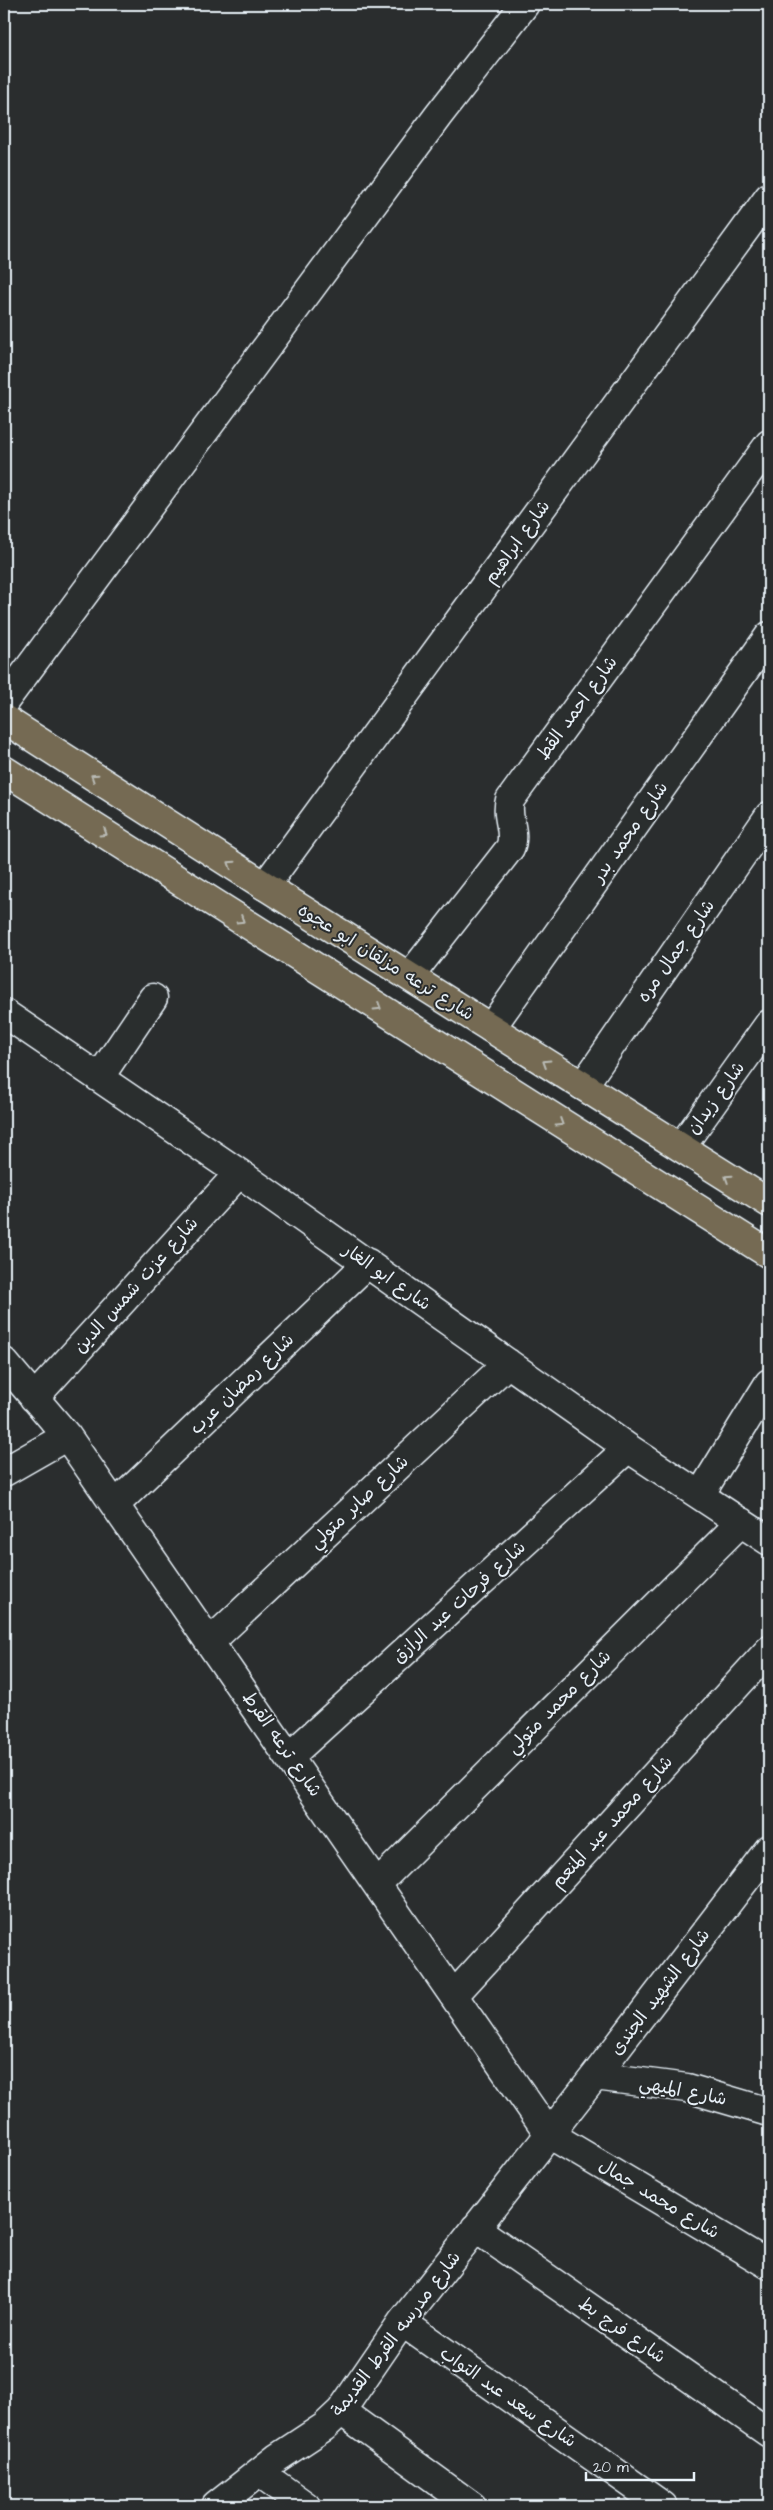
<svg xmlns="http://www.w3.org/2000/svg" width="773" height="2510" viewBox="0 0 773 2510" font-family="'Architects Daughter','Playpen Sans Arabic',sans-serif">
  <rect width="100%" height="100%" fill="#2a2d2e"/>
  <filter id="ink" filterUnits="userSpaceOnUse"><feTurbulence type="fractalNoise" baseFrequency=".02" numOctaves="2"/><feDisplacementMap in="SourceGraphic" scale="10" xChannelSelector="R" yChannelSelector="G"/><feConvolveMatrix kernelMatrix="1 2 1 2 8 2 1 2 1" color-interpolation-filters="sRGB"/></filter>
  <g filter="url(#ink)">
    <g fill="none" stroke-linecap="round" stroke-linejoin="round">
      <defs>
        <path id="minor" d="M4,702L438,116L525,4
          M265,886L769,197
          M410,976L510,848C517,832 505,818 510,800L769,444
          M4,1013L239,1173L628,1448L769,1541
          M491,1028L769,636
          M99,1078L153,998
          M583,1086L769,816
          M681,1147L769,1024
          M4,1362L67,1436L549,2134L769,2265
          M34,1398L239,1173
          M4,1472L67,1436
          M700,1495L769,1383
          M115,1505L368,1263
          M210,1642L508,1363
          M290,1756L628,1448
          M378,1883L741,1522
          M455,1994L769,1650
          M595,2076L687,2088L769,2112
          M475,2228L769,2433
          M402,2322L663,2506
          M341,2411L472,2506
          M260,2473L306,2506
          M216,2506L277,2458L324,2427L341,2411L402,2322L595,2076L769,1849"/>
        <path id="major" d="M4,719L265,886L769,1203
          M4,770L769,1254"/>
      </defs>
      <use href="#minor" stroke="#e8f1f8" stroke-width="31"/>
      <use href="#major" stroke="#e8f1f8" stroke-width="31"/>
      <use href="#minor" stroke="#2a2d2e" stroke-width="28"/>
      <use href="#major" stroke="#746b52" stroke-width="28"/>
    </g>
    <defs><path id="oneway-chevron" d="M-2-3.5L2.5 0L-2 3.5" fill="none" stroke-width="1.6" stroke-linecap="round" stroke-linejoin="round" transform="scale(1.25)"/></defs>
    <g stroke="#babbb6">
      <use href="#oneway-chevron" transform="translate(94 777) rotate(-147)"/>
      <use href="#oneway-chevron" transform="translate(104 833) rotate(32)"/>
      <use href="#oneway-chevron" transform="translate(231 864) rotate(-147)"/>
      <use href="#oneway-chevron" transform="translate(241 920) rotate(32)"/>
      <use href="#oneway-chevron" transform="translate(378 1007) rotate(32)"/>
      <use href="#oneway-chevron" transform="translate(546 1063) rotate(-148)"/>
      <use href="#oneway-chevron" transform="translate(560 1123) rotate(32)"/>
      <use href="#oneway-chevron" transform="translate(728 1178) rotate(-147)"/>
    </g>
  </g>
  <g text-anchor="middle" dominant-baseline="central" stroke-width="4" stroke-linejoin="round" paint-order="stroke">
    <g font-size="18" fill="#e8f1f8" stroke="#2a2d2e">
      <text transform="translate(517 542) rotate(-54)">شارع ابراهيم</text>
      <text transform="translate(577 708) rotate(-54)">شارع احمد القط</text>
      <text transform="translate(630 832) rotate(-55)">شارع محمد بدر</text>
      <text transform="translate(676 951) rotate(-55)">شارع جمال مره</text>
      <text transform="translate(386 962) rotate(32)">شارع ترعه مزلقان ابو عجوه</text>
      <text transform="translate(716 1098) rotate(-54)">شارع زيدان</text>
      <text transform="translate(387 1277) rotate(35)">شارع ابو الغار</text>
      <text transform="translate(136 1285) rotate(-48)">شارع عزت شمس الدين</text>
      <text transform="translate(242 1384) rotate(-44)">شارع رمضان عرب</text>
      <text transform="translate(359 1502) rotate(-43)">شارع صابر متولي</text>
      <text transform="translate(459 1602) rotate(-42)">شارع فرحات عبد الرازق</text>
      <text transform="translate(559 1702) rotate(-45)">شارع محمد متولي</text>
      <text transform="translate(282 1744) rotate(55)">شارع ترعه القرط</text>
      <text transform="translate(612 1822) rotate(-48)">شارع محمد عبد المنعم</text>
      <text transform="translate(660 1992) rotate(-53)">شارع الشهيد الجندى</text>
      <text transform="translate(683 2091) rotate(11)">شارع الميهي</text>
      <text transform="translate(659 2199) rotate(31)">شارع محمد جمال</text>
      <text transform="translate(622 2330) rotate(35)">شارع فرج بط</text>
      <text transform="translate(396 2334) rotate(-53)">شارع مدرسه القرط القديمة</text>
      <text transform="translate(508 2397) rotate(35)">شارع سعد عبد التواب</text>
    </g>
  </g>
  <rect width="773" height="2510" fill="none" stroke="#2a2d2e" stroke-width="20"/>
  <rect x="10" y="10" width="753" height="2490" fill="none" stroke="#e8f1f8" stroke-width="2" filter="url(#ink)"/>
  <path d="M586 2472v8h108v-8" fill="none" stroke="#e8f1f8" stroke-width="2.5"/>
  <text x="593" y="2472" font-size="15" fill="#e8f1f8" stroke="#2a2d2e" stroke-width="4" paint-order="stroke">20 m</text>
</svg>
